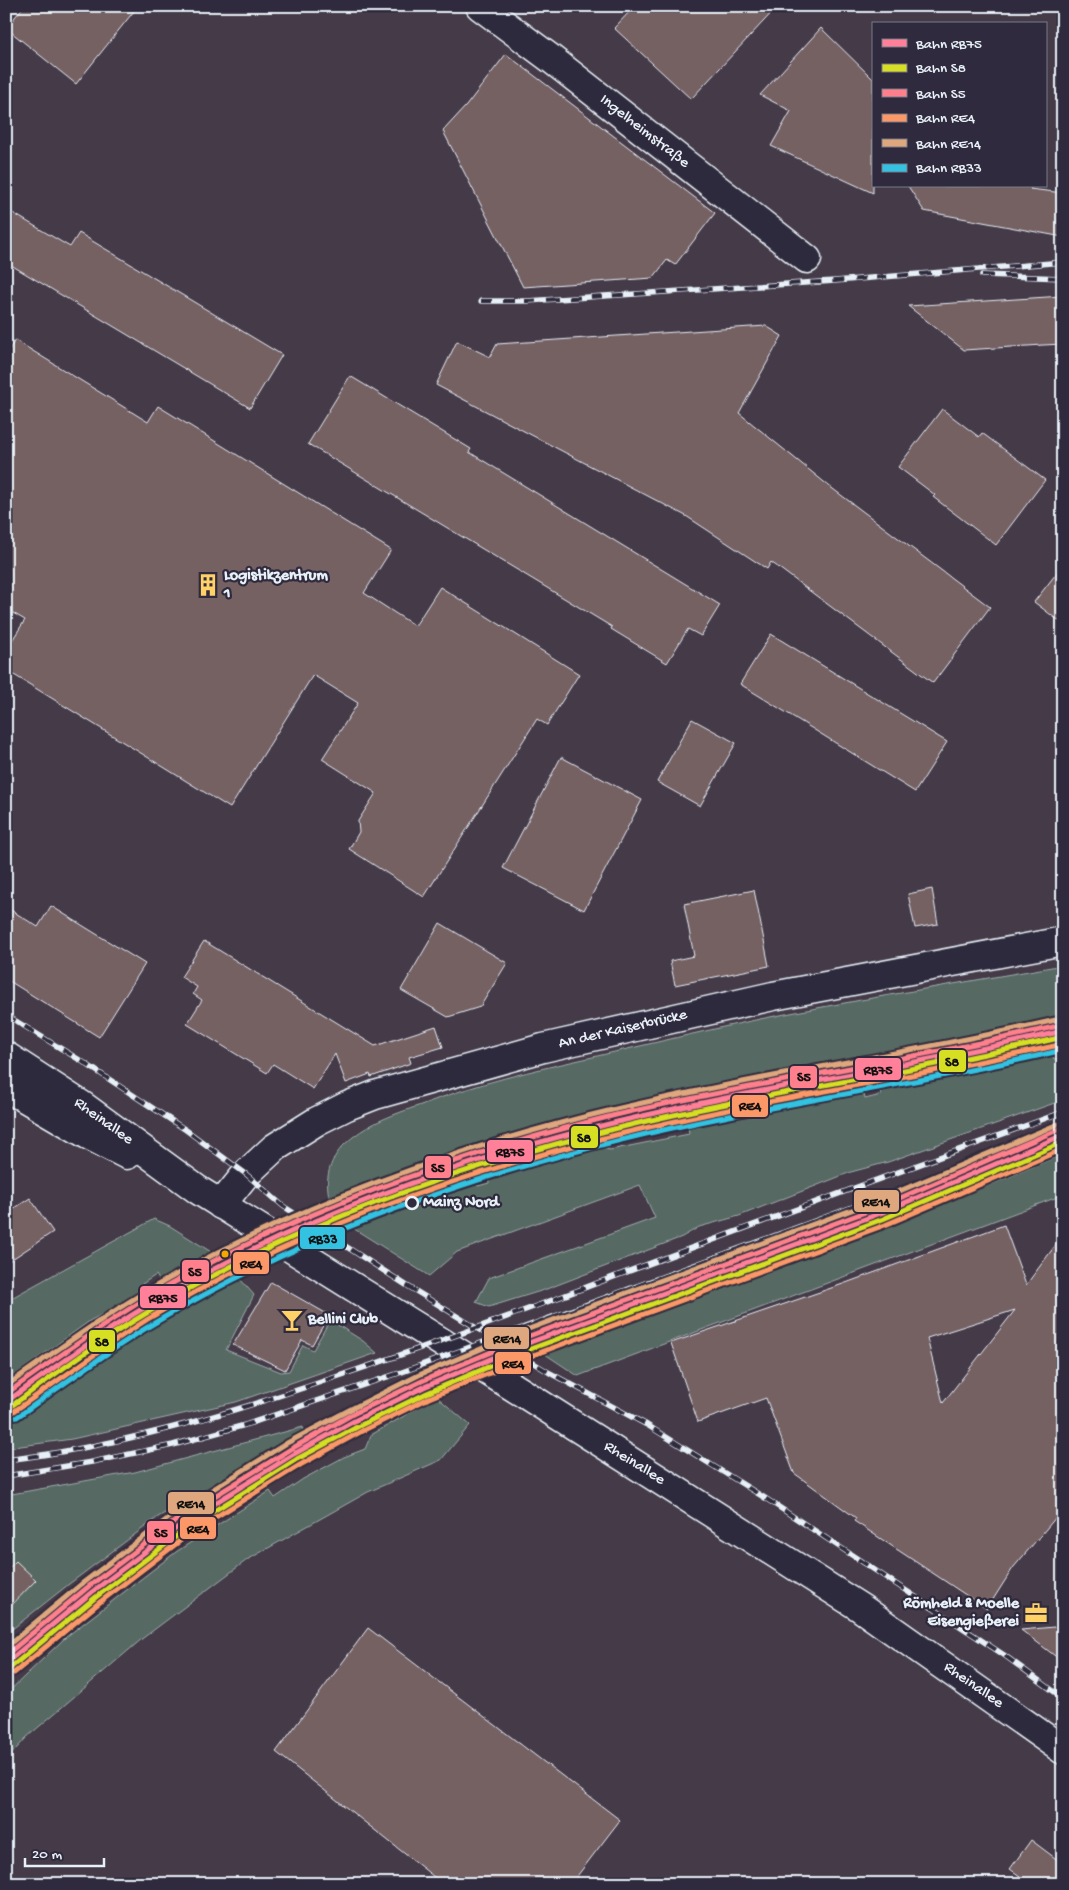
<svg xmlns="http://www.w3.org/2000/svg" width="1069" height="1890" viewBox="0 0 1069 1890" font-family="'Gochi Hand',sans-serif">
  <rect width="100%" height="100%" fill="#443a48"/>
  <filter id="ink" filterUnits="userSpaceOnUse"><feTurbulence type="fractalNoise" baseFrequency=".02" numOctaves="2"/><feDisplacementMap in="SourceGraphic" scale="10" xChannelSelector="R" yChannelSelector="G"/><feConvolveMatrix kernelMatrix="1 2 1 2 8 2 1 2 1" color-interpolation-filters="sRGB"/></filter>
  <g filter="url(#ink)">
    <path fill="#566962" stroke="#9fadad" d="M1063,965V1017L717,1086L509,1135L410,1166L330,1201C323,1175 331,1154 353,1137C372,1122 395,1114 418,1106C475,1084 534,1070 593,1057C649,1044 704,1031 760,1019C860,999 962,983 1063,965Z
      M1052,1050L1054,1059L1063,1058V1100L888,1162L851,1172L739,1216L699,1227L682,1237L544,1290L489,1307L476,1302L489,1278L655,1218L640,1185L457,1252L429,1276L340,1220L400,1197L403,1202L475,1180L478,1186L489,1183L488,1176L598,1147L610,1150L689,1134L688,1125L863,1090L865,1099L881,1095L879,1086Z
      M1063,1154V1195L578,1376L545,1354L997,1182Z
      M154,1219L170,1226L216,1255L161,1283L156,1275L142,1284L146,1292L91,1320L6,1381V1301Z
      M234,1272L254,1295L226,1350L281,1372L289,1371L303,1345L313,1350L330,1320L363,1341L377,1353L236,1402L72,1439L6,1448V1418L60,1377L163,1312Z
      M437,1397L470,1425L441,1460L368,1492L247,1560L143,1638L27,1737L6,1760V1694L66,1637L176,1552L270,1491L275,1498L303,1479L344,1457L365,1449L371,1435Z
      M303,1427L302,1433L158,1517L69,1584L6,1634V1495L135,1472Z"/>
    <path fill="#756062" stroke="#e8f1f8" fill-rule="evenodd" d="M24,6H138L76,84L6,28Z
      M635,6H778L691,99L614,28Z
      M821,28L873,79V193L771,146L791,111L760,95Z
      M506,54L715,213L675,265L667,260L653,278L523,287L443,131L466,106Z
      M908,186H1034L1030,189L1063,193V237L924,211Z
      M6,209L70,247L79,233L282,355L250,408L6,262Z
      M1063,296V344L1043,345L964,350L908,306Z
      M766,326L782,336L739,413L829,486L990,607L933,683L771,562L767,569L686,516L436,385L457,341L490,357L497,344Z
      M15,340L148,422L158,406L391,550L364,593L415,626L440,587L579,674L547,725L537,719L424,897L349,849L359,832L358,821L376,793L322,759L358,703L313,675L230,808L6,670V650L25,620L6,609V355Z
      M350,376L471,449L469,452L720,605L701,636L688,629L667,663L611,629L612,627L308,444Z
      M942,409L979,437L982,433L1045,480L996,545L933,497L935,495L898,467Z
      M1063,565V624L1034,602Z
      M771,634L947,742L915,792L740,684Z
      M692,719L736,743L700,806L657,782Z
      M561,757L642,800L584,910L503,868Z
      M932,889L938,924L915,928L908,894Z
      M754,890L769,966L675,985L670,961L694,956L684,904Z
      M51,906L145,964L99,1037L6,979V907L38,927Z
      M440,923L507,963L480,1007L448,1017L401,990Z
      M204,941L375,1046L436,1026L443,1047L409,1057L411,1063L371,1077L370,1074L346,1083L335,1054L313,1089L273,1064L267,1073L187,1024L202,1000L193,994L197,987L181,977Z
      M30,1198L53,1232L6,1263V1214Z
      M1004,1225L1026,1285L1063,1235V1509L1013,1568L987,1609L854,1521L856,1518L794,1473L766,1398L698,1422L671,1343L843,1284ZM1015,1310L943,1403L927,1338Z
      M271,1282L329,1315L312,1345L302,1340L285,1370L233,1345Z
      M16,1561L36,1580L6,1611V1571Z
      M1054,1627L1063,1634V1662L1021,1630Z
      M368,1628L620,1820L571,1884H443L276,1752Z
      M1031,1840L1063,1864V1884H1031L1010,1869Z"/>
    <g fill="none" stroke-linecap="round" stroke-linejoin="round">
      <defs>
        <path id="minor" d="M480,6L550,58L807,259
          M221,1205L246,1174L274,1148L317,1121L347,1106L375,1095L543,1048L773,996L1063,941"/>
        <path id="major" d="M6,1056L83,1106L198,1190L523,1393L861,1608L1063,1750
          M6,1087L88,1135L127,1155"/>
      </defs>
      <use href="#minor" stroke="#e8f1f8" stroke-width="31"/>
      <use href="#major" stroke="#e8f1f8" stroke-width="31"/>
      <use href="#minor" stroke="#2f2a3d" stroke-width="28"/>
      <use href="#major" stroke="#2f2a3d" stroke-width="28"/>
      <defs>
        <path id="rail" d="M982,275L1063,278
          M481,301H527L835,281L1063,262
          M6,1015L83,1062L186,1130L246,1174L283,1206L406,1285L550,1373L647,1425L765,1498L1004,1655L1063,1698
          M6,1460C114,1447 218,1417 321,1382C402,1355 483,1326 563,1296C729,1233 896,1173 1063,1112
          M6,1476L92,1462L173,1445L245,1425L402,1372L1063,1130"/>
      </defs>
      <use href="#rail" stroke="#e8f1f8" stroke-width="5.5"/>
      <use href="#rail" stroke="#2f2a3d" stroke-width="4" stroke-dasharray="11" stroke-linecap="butt"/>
      <defs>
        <path id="rail-1" d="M6,1402C51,1370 95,1337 142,1309C289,1221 452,1162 617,1122C764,1086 915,1066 1063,1031
          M6,1663L92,1592L186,1521L294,1454L356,1420L424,1387L531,1342L881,1213L1063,1135"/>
        <path id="rail-2" d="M10,1407C54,1375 98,1342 145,1314C291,1226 454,1168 618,1128C765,1092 916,1072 1063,1037
          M10,1668L96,1597L190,1526L297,1459L359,1426L427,1393L533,1348L883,1219L1063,1142"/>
        <path id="rail-3" d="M6,1394C49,1363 92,1332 137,1304C284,1215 450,1156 616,1115C764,1080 914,1060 1062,1025
          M6,1655L88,1587L182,1516L291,1449L353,1414L422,1381L529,1336L879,1207L1060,1129"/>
        <path id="rail-4" d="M13,1412C58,1381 102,1348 148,1319C293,1232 456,1174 620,1134C766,1098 916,1078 1063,1044
          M14,1673L100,1602L193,1531L300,1465L362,1431L429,1398L536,1354L885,1225L1063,1149"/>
        <path id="rail-5" d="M6,1386C49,1356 92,1324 137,1297C285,1209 449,1149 616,1109C763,1074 913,1053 1060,1019
          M6,1647L84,1582L178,1511L287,1443L351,1409L419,1375L526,1330L876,1201L1058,1124"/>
        <path id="rail-6" d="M17,1417C61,1386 105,1353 151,1325C296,1238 458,1180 621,1140C767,1104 917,1085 1063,1050"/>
      </defs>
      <use href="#rail-1" stroke="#2f2a3d" stroke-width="9"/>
      <use href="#rail-2" stroke="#2f2a3d" stroke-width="9"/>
      <use href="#rail-3" stroke="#2f2a3d" stroke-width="9"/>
      <use href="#rail-4" stroke="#2f2a3d" stroke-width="9"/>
      <use href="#rail-5" stroke="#2f2a3d" stroke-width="9"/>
      <use href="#rail-6" stroke="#2f2a3d" stroke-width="9"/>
      <use href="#rail-1" stroke="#ff8098" stroke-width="5"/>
      <use href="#rail-2" stroke="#d7df23" stroke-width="5"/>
      <use href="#rail-3" stroke="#ff808c" stroke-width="5"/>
      <use href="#rail-4" stroke="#fc9868" stroke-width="5"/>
      <use href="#rail-5" stroke="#dfa77e" stroke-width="5"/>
      <use href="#rail-6" stroke="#33c2e2" stroke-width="5"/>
    </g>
  </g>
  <defs>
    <symbol id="building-bare" viewBox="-9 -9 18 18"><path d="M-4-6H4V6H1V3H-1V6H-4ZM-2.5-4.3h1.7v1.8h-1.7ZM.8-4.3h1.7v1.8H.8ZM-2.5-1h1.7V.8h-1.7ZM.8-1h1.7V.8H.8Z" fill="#ffd166" stroke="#2f2a3d" stroke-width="2.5" paint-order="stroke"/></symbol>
    <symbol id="bar-bare" viewBox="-9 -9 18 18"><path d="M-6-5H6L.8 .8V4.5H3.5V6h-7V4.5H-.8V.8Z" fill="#ffd166" stroke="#2f2a3d" stroke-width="2.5" paint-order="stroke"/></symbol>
    <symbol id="office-bare" viewBox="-9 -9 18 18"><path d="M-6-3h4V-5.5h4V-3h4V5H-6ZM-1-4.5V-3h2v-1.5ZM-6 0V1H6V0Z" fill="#ffd166" stroke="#2f2a3d" stroke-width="2.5" paint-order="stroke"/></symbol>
  </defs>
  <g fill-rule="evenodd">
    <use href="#building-bare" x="192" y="569" width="32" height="32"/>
    <use href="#bar-bare" x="276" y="1304" width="32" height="32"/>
    <use href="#office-bare" x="1020" y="1597" width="32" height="32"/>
  </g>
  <circle fill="#2f2a3d" stroke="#e8f1f8" stroke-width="2.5" cx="412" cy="1203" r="6"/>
  <circle fill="#f7a600" stroke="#2f2a3d" stroke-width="2" cx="225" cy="1254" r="4.5"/>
  <g text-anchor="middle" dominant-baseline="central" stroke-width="4.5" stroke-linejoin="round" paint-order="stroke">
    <g font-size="16" fill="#e8f1f8" stroke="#2f2a3d">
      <text transform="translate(644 132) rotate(38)">Ingelheimstraße</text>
      <text transform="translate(623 1030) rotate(-13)">An der Kaiserbrücke</text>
      <text transform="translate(103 1122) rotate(36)">Rheinallee</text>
      <text transform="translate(634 1464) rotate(32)">Rheinallee</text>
      <text transform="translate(973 1686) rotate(35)">Rheinallee</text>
    </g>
    <g font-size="16" font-weight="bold" fill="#e8f1f8" stroke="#2f2a3d" text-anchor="start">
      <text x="224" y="576">Logistikzentrum<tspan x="224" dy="18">1</tspan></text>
      <text x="308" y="1320">Bellini Club</text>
      <text x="1019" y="1604" text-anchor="end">Römheld &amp; Moelle<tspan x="1019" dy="18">Eisengießerei</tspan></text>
    </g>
    <g font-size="16" font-weight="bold" fill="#e8f1f8" stroke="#2f2a3d" text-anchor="start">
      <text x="423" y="1203">Mainz Nord</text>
    </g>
  </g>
  <g stroke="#2f2a3d" stroke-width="2">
    <rect x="938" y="1049" width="29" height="24" rx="5" fill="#d7df23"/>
    <rect x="854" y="1057" width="48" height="24" rx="5" fill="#ff8098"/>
    <rect x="789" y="1065" width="29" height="24" rx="5" fill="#ff808c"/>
    <rect x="731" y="1094" width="38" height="24" rx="5" fill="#fc9868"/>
    <rect x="570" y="1125" width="29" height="24" rx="5" fill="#d7df23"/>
    <rect x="486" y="1139" width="48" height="24" rx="5" fill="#ff8098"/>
    <rect x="424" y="1155" width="28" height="24" rx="5" fill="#ff808c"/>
    <rect x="853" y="1189" width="47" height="24" rx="5" fill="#dfa77e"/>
    <rect x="299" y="1226" width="47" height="24" rx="5" fill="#33c2e2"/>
    <rect x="232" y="1251" width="38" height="24" rx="5" fill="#fc9868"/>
    <rect x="181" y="1259" width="29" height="24" rx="5" fill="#ff808c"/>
    <rect x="139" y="1285" width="48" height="24" rx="5" fill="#ff8098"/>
    <rect x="483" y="1326" width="47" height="24" rx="5" fill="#dfa77e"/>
    <rect x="88" y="1329" width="28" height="24" rx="5" fill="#d7df23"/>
    <rect x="494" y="1351" width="38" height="24" rx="5" fill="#fc9868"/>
    <rect x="167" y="1491" width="48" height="24" rx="5" fill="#dfa77e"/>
    <rect x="179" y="1516" width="38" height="24" rx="5" fill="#fc9868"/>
    <rect x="146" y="1520" width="29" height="24" rx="5" fill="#ff808c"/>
  </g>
  <g font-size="14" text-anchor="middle" font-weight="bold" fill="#111">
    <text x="952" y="1066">S8</text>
    <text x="878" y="1074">RB75</text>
    <text x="804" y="1081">S5</text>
    <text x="750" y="1110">RE4</text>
    <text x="584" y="1142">S8</text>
    <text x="510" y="1156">RB75</text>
    <text x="438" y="1172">S5</text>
    <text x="876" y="1206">RE14</text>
    <text x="323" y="1243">RB33</text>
    <text x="251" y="1268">RE4</text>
    <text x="195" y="1276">S5</text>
    <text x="163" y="1302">RB75</text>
    <text x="507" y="1343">RE14</text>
    <text x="102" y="1346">S8</text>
    <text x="513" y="1368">RE4</text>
    <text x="191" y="1508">RE14</text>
    <text x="198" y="1533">RE4</text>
    <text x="161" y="1537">S5</text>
  </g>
  <rect width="1069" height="1890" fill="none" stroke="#2f2a3d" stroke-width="25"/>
  <rect x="12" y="12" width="1044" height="1865" fill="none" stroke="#e8f1f8" stroke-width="2" filter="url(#ink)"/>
  <rect x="872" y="22" width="175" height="165" fill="#2f2a3d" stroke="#797a88"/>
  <rect x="882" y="39" width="25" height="8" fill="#ff8098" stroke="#797a88"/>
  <text x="916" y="48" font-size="15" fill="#e8f1f8">Bahn RB75</text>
  <rect x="882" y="64" width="25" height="8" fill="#d7df23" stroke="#797a88"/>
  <text x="916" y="72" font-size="15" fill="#e8f1f8">Bahn S8</text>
  <rect x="882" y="89" width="25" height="8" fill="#ff808c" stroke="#797a88"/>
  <text x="916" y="98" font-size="15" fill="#e8f1f8">Bahn S5</text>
  <rect x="882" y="114" width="25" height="8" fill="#fc9868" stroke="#797a88"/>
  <text x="916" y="122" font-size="15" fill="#e8f1f8">Bahn RE4</text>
  <rect x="882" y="139" width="25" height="8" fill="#dfa77e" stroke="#797a88"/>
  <text x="916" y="148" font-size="15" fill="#e8f1f8">Bahn RE14</text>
  <rect x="882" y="164" width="25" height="8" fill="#33c2e2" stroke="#797a88"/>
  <text x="916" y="172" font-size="15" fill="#e8f1f8">Bahn RB33</text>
  <path d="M25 1858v8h79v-8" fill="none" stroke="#e8f1f8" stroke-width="2.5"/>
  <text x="32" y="1858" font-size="15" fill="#e8f1f8" stroke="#2f2a3d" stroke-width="4" paint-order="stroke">20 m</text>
</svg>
